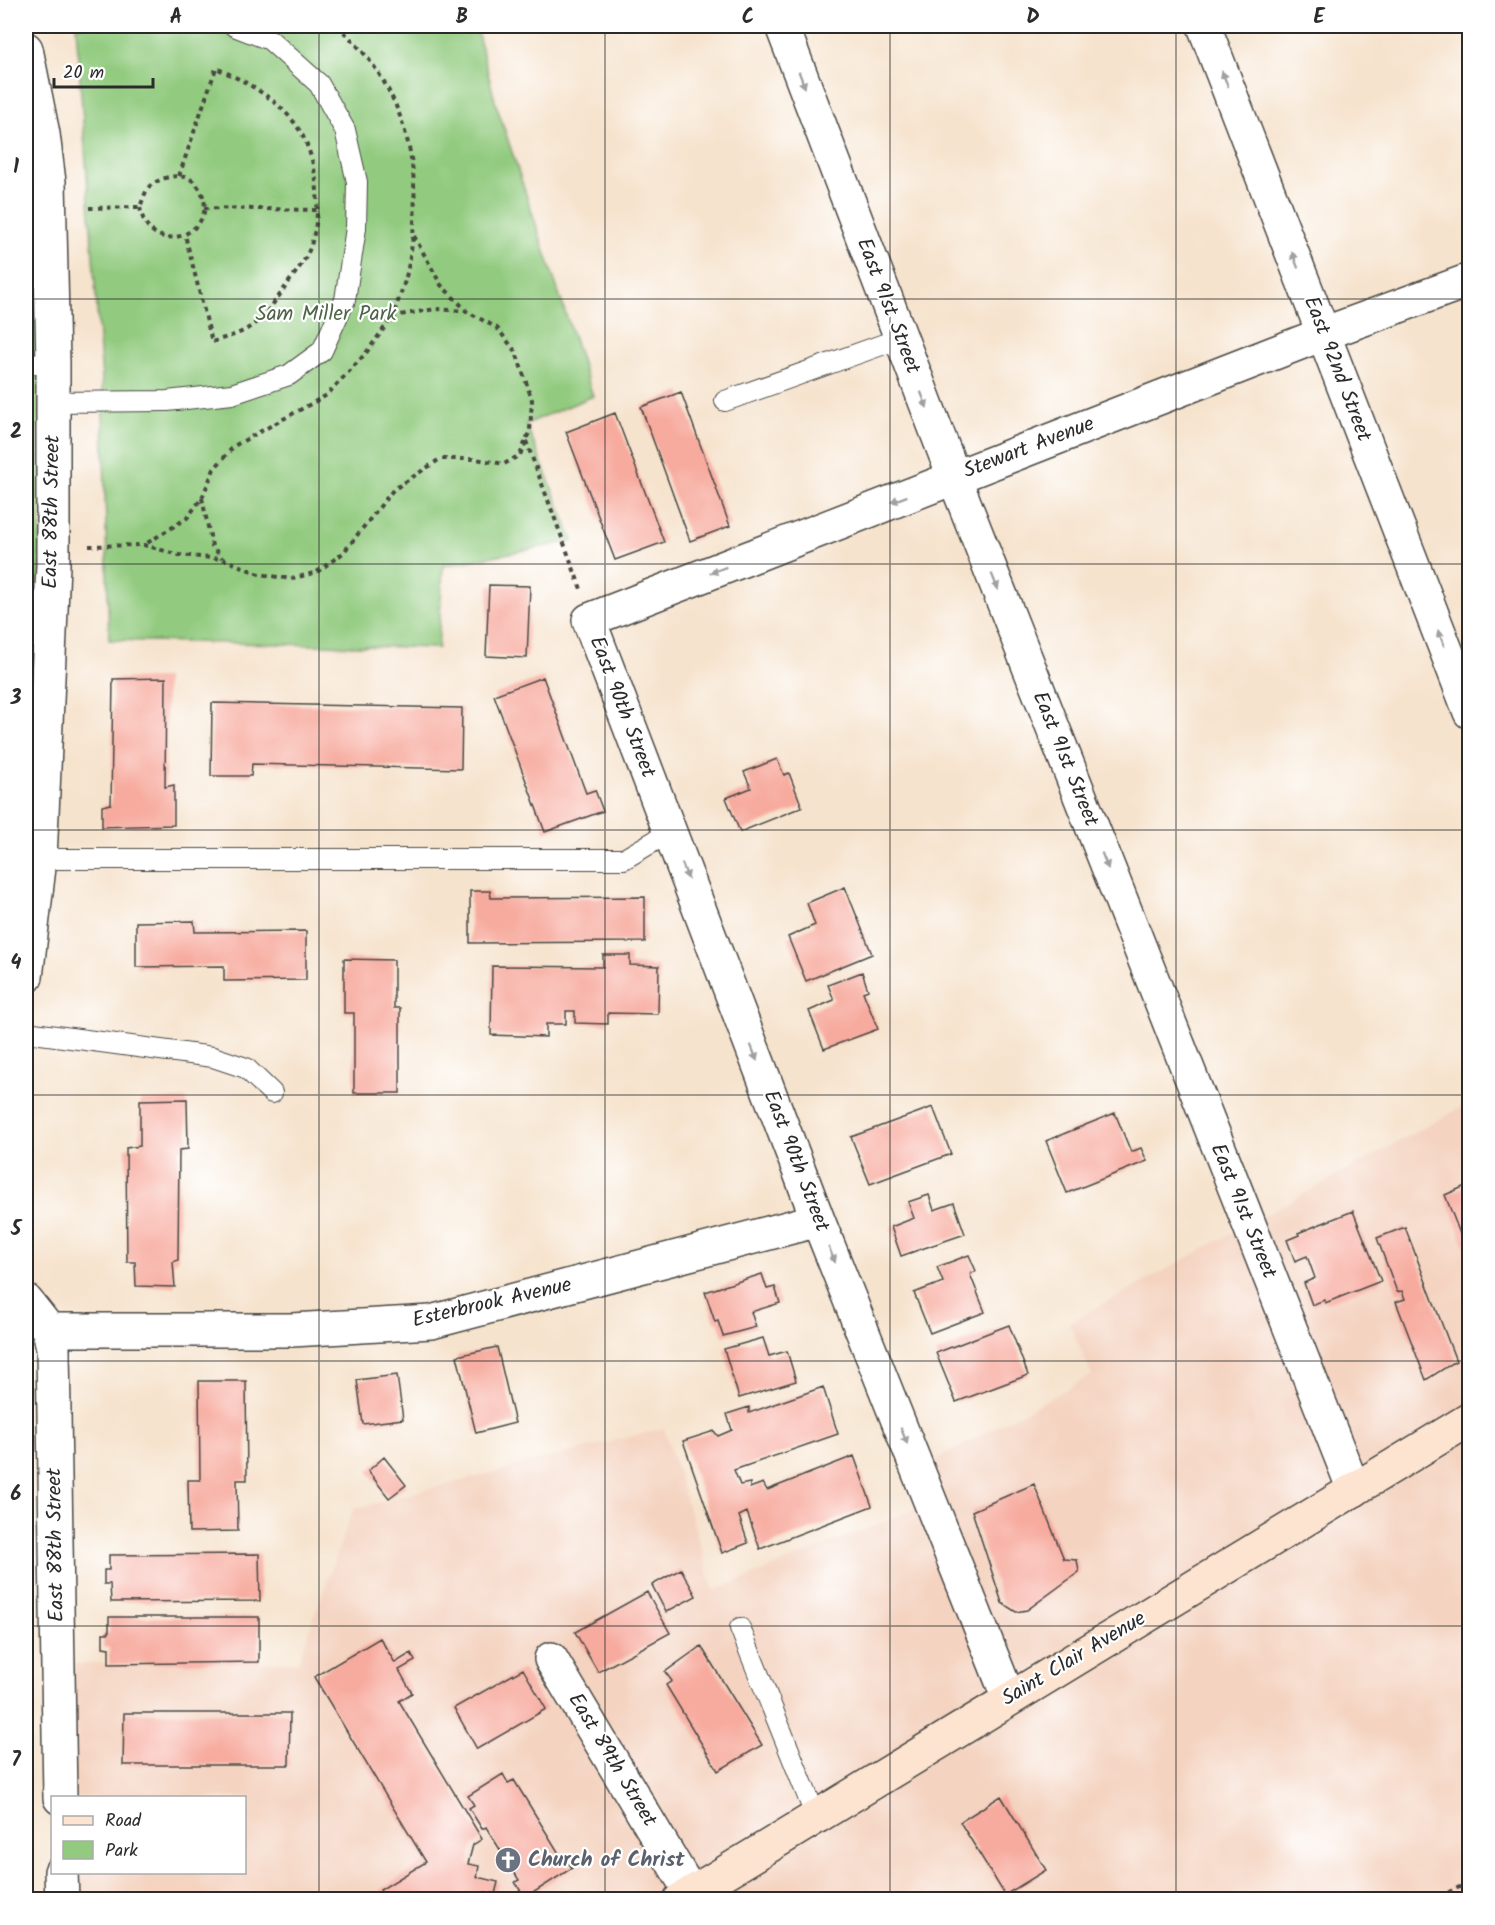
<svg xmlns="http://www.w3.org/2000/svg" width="1495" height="1925" viewBox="0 0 1495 1925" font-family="Kalam,sans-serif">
  <rect width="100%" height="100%" fill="#fff"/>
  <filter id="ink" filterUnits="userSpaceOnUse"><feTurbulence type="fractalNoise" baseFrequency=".0167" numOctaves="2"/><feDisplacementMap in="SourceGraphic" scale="12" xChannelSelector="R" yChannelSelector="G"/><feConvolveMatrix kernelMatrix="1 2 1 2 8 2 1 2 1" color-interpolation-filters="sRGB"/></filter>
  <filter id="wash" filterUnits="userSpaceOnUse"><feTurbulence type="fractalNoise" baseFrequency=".008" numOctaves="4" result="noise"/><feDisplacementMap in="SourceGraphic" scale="24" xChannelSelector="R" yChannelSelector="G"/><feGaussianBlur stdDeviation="1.35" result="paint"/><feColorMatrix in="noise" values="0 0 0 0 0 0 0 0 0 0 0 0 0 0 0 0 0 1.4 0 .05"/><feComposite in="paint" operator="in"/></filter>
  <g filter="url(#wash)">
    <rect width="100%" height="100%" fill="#f6e3cd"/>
    <path fill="#f4d3c0" d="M1469,1103V1899H62L61,1873L244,1872V1798L60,1797L58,1664L298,1662L353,1509L664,1428L714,1591L930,1503L917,1470L1092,1375L1069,1323Z"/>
    <path fill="#92cb7f" stroke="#5e7b55" stroke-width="1.5" d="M76,26H476L495,101L593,396L526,424L573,541L443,566L438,648L109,640L102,378Z
      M26,49L43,134L38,878L26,977Z"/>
    <g id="blocks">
      <path fill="#f7aa9e" d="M681,392L730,526L690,541L641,407Z
        M615,413L664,542L615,560L566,432Z
        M489,585L530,586L527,658L486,656Z
        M543,677L586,793L595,790L603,811L545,832L494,695Z
        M166,678L165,787L174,785V825L102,827V806L111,804L113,679Z
        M212,703L462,708L461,769L252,764L251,776H211Z
        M777,759L784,775L789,773L802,807L740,832L726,798L751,788L744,772Z
        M845,887L872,954L806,981L788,937L815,925L807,903Z
        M470,891H490L491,898L645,897V942L470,943Z
        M194,921L195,932L306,931V980L224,981V966L136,967V922Z
        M603,955H630V965L659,966L658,1014L608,1013V1024L575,1023V1011H566V1024H546V1037L491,1035L492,966L603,967Z
        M344,959L394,960V1008H400V1093H354V1013H344Z
        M862,972L868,990L863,992L878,1029L824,1049L809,1011L834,1000L828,985Z
        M187,1099L188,1149L179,1150L178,1260L173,1262L175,1287L136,1286L135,1262H127L126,1148L140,1146V1100Z
        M933,1107L951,1154L870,1184L851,1137Z
        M1115,1113L1131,1152L1141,1148L1147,1161L1067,1193L1046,1141Z
        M1470,1184V1257H1469L1445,1195Z
        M929,1195L934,1210L954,1203L965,1234L901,1256L891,1227L914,1218L908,1202Z
        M1353,1211L1381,1281L1325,1303L1324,1300L1312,1305L1304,1283L1315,1278L1307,1256L1295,1261L1287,1240L1299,1235L1298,1233Z
        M1405,1227L1456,1361L1426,1380L1396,1302L1405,1299L1402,1291L1397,1292L1377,1238Z
        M969,1255L976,1271L970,1274L985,1312L930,1333L914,1293L943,1282L937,1267Z
        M762,1274L767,1289L775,1287L780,1303L751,1312L756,1327L723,1336L718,1321L715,1322L705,1292Z
        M1009,1325L1028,1375L956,1402L936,1353Z
        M763,1338L769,1356L787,1351L796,1381L739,1398L724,1349Z
        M497,1347L515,1423L476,1433L457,1356Z
        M397,1375L403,1419L363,1424L357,1380Z
        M199,1381H246L247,1480H237L238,1531L189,1532L188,1480H200Z
        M823,1387L838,1434L734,1470L740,1485L750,1483V1488L763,1483L767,1490L854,1456L872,1506L760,1549L747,1512L739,1516L748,1543L722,1553L683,1441L714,1431L718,1436L732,1430L727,1414L749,1407V1413Z
        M384,1457L406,1485L389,1498L368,1471Z
        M1034,1484L1064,1559L1077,1560L1079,1572L1027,1610L1016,1612L1002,1603L972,1511Z
        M259,1554L260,1601L111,1602L110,1584H104V1570H109V1555Z
        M681,1569L696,1596L666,1612L652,1585Z
        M647,1592L670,1633L598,1672L575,1632Z
        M109,1617H259V1662L109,1664V1648L103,1647V1633H109Z
        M380,1638L395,1663L411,1653L415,1661L399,1670L412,1693L399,1701L482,1839L473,1845L468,1864L479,1866L477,1877L498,1882L495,1894L485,1892L483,1900H386L380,1890L426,1862L314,1677Z
        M701,1646L762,1745L718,1771L666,1685L672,1681L665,1672Z
        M523,1669L546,1709L477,1749L454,1708Z
        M124,1713H290L289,1765H123Z
        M503,1774L508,1783L514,1780L560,1855L563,1854L572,1868L525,1898L515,1882L519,1880L486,1827L482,1829L469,1808L474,1805L468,1796Z
        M1001,1796L1046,1870L1005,1895L960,1822Z"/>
    </g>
  </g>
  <g filter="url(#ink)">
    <use href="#blocks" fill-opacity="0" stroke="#494743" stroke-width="1.5"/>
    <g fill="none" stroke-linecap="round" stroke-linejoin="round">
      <defs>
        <path id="lane" d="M26,364L53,363
          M725,401L901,338
          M53,402L167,401L232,394L289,375L322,351L345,300L356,228L357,182L345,130L319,84L270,40L234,26
          M40,859H624L670,832
          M26,1032L213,1057L246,1068L272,1093
          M740,1628L816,1817"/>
        <path id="street" d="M782,26L954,477L1354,1490
          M1204,26L1470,712
          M26,49L43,134L49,182L53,363V565L40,859L26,977
          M26,1301L49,1330L53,1348L60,1798
          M49,1330H292L431,1322L818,1220
          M551,1659L691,1893
          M1009,1699L818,1220L589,620L1323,334L1470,280
          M61,1872L62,1900"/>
        <path id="secondary" d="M680,1900L1470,1419"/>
      </defs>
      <use href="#lane" stroke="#494743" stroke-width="22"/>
      <use href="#street" stroke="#494743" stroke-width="36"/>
      <use href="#secondary" stroke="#494743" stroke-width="36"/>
      <path stroke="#494743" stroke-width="4" stroke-dasharray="4.5 4.5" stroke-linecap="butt" d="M337,26C409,88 426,177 408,268C405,284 398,300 393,316
        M179,176L216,68C250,83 291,106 306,143C320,176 322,222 307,255C301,267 291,278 284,289C274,303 262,320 247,329C237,335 223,338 212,342L185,235
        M89,208L140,207C143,200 145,191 150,186C162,176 185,171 196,184C231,227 150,267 140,207
        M204,208L317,210
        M414,236L441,285L466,310
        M526,441L581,589
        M202,498L212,546L222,558
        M89,546L144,545L179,555L223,559L259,574L291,579L317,572L343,553L393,490L440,459H476L504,464L520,455L530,430L532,400L516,352L497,328L466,311L436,309L393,316L366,353L327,395L234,446L214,469L202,498L187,518L144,545
        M1432,1900L1470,1882"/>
      <use href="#lane" stroke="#fff" stroke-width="20"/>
      <use href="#street" stroke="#fff" stroke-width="33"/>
      <use href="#secondary" stroke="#fde4d1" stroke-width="33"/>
    </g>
    <defs><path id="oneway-solid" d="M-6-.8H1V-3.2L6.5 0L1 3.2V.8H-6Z" transform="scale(1.5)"/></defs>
    <g fill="#a0a0a0">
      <use href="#oneway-solid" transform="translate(1225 79) rotate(-111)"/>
      <use href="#oneway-solid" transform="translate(802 80) rotate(69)"/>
      <use href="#oneway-solid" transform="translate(1295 260) rotate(-111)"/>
      <use href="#oneway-solid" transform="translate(924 400) rotate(69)"/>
      <use href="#oneway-solid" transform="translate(899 499) rotate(159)"/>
      <use href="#oneway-solid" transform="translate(718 570) rotate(159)"/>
      <use href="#oneway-solid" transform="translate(995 582) rotate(68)"/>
      <use href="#oneway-solid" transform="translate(1441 638) rotate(-111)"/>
      <use href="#oneway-solid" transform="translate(1105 861) rotate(68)"/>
      <use href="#oneway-solid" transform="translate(685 871) rotate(69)"/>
      <use href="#oneway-solid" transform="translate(754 1053) rotate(69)"/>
      <use href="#oneway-solid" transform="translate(832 1255) rotate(68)"/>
      <use href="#oneway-solid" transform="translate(904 1436) rotate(68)"/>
    </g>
  </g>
  <path fill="none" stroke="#2b2b2b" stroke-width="1.5" stroke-opacity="0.55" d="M319,26V1900M605,26V1900M890,26V1900M1176,26V1900M26,299H1470M26,564H1470M26,830H1470M26,1095H1470M26,1361H1470M26,1626H1470"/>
  <defs>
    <symbol id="church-disc" viewBox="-11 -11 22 22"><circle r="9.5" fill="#6b7280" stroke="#fff"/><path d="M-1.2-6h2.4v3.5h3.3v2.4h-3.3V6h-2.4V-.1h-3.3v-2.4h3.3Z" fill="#fff"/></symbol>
  </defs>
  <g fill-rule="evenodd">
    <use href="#church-disc" x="493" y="1845" width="30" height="30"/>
  </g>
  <g text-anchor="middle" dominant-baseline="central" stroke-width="4.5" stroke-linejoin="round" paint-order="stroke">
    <g font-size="21" fill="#2b2b2b" stroke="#fff">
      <text transform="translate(888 306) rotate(69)">East 91st Street</text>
      <text transform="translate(1337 369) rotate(69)">East 92nd Street</text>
      <text transform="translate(1029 448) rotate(-21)">Stewart Avenue</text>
      <text transform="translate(52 512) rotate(-89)">East 88th Street</text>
      <text transform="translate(622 707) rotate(69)">East 90th Street</text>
      <text transform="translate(1065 759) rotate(68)">East 91st Street</text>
      <text transform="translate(796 1161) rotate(69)">East 90th Street</text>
      <text transform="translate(1243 1211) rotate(68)">East 91st Street</text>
      <text transform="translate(492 1303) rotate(-13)">Esterbrook Avenue</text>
      <text transform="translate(56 1545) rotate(-91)">East 88th Street</text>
      <text transform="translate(1074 1659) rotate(-31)">Saint Clair Avenue</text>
      <text transform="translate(612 1760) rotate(59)">East 89th Street</text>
    </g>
    <g font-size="21" fill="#4f6348" stroke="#fff">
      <text x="326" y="314">Sam Miller Park</text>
    </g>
    <g font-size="21" font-weight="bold" fill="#5b616d" stroke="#fff" text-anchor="start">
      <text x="528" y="1860">Church of Christ</text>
    </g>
  </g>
  <rect width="1495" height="1925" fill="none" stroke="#fff" stroke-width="66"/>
  <rect x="51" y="1796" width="195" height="78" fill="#ffffff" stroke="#aaaaaa" stroke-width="1.5"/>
  <rect x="63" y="1816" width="30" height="9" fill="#fde4d1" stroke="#aaaaaa" stroke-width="1.5"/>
  <text x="105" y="1826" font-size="18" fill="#2b2b2b">Road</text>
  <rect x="63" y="1841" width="30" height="18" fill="#92cb7f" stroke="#aaaaaa" stroke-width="1.5"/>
  <text x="105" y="1856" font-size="18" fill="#2b2b2b">Park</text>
  <path d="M54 78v9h99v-9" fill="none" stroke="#2b2b2b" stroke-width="3"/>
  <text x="63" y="78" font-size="18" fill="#2b2b2b" stroke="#ffffff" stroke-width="4.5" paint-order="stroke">20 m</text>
  <rect x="33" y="33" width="1429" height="1859" fill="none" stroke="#2b2b2b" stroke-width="2"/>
  <g font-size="20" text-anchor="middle" font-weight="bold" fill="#2b2b2b">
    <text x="176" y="23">A</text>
    <text x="462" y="23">B</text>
    <text x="748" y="23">C</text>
    <text x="1033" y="23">D</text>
    <text x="1319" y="23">E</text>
    <text x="16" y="173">1</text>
    <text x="16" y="438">2</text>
    <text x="16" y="704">3</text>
    <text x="16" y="969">4</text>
    <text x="16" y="1235">5</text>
    <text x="16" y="1500">6</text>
    <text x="16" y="1766">7</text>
  </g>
</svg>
